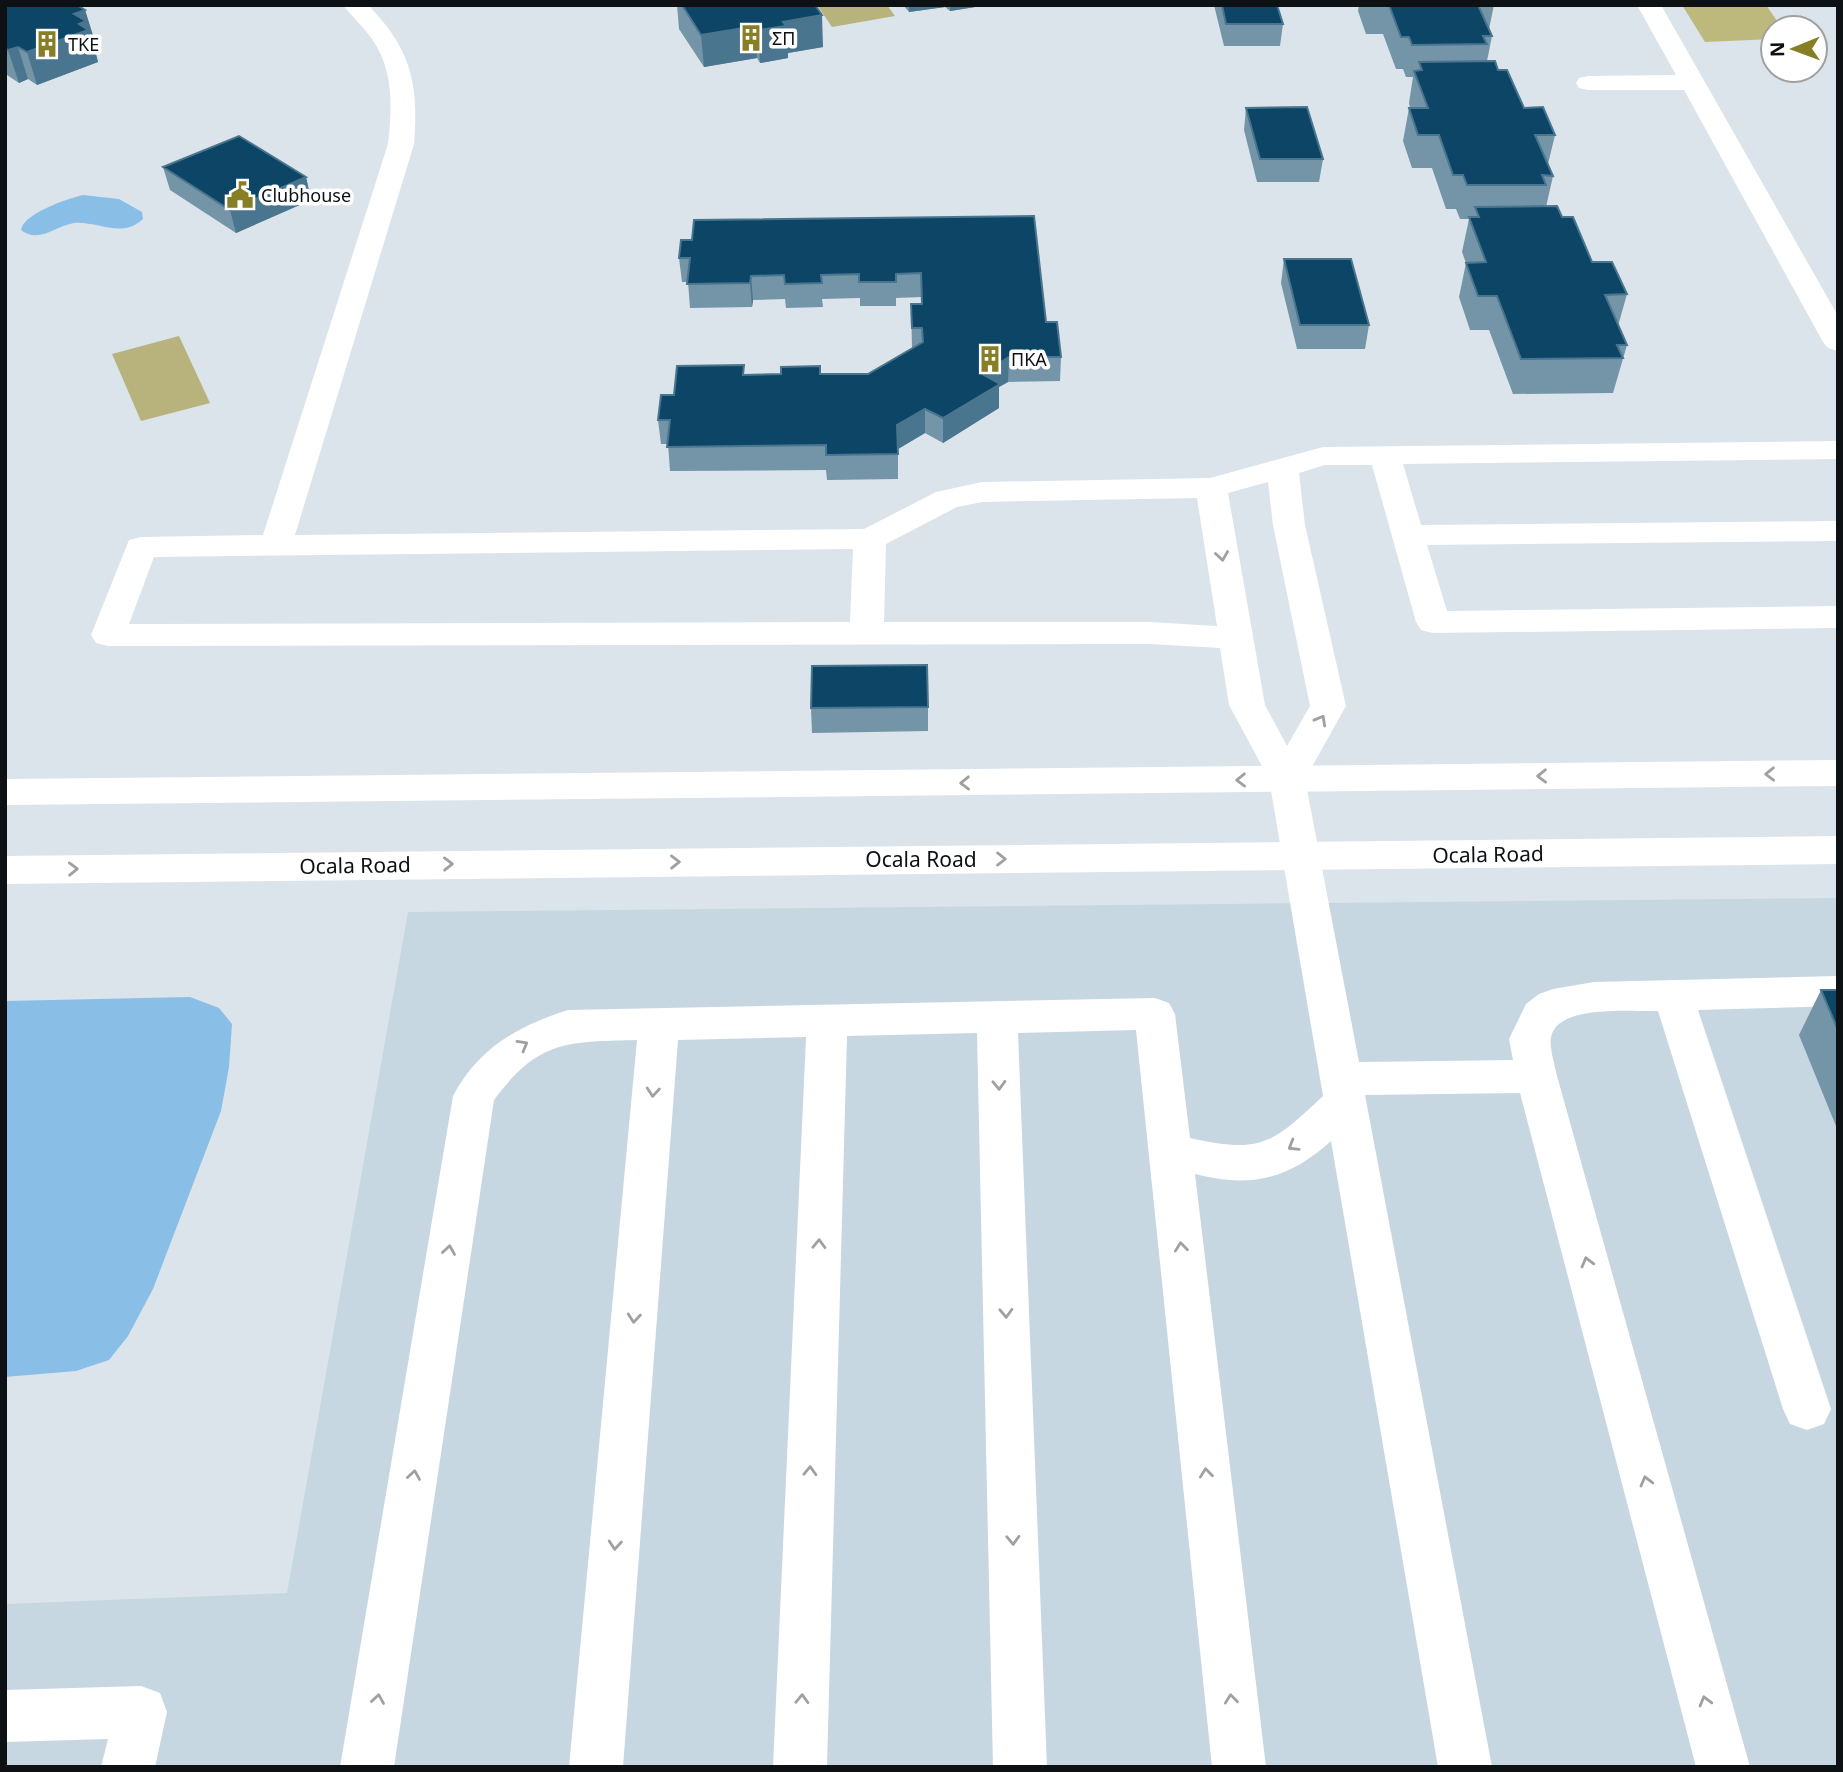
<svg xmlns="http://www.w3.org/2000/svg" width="1843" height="1772" viewBox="0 0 1843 1772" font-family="'Noto Sans',sans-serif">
  <rect width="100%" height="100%" fill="#dbe4eb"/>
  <path fill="#c7d7e2" d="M1838,898V1767H5V1604L287,1593L408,912Z"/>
  <path fill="#b8b37d" d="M817,5H887L895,16L832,27Z
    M179,336L210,403L141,421L112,354Z"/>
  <path fill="#bdb87c" d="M1682,5H1766L1782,28H1773V39L1705,42Z"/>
  <path fill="#89bfe6" d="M83,195L119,199L142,212L143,219C122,239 98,221 74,223C55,226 39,244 21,230C24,213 67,199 83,195Z
    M190,997L219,1008L232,1024L229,1067L221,1111L153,1289L128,1336L109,1360L76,1371L5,1377V1001Z"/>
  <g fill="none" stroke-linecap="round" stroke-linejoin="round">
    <path fill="#fff" fill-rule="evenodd" d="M343,5H368C411,49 419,84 414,144L295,535L864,529L936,492L982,482L1210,478L1323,447L1838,441V459L1403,464L1421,525L1838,521V541L1427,545L1447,611L1838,606V628L1433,633L1421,630L1416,622L1372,465H1325L1299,473L1305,525L1346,706L1305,779L1359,1062L1513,1060L1509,1039L1526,1004L1539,994L1553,989L1594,982L1838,976V1006L1698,1010L1831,1409L1824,1424L1807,1430L1790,1424L1783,1409L1658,1011C1631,1012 1558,1004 1551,1037C1549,1048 1555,1065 1557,1076L1750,1767H1696L1520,1093L1365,1095L1492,1767H1438L1331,1141C1288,1180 1250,1188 1195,1174L1266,1767H1212L1136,1030L1018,1033L1047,1767H993L977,1033L847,1036L827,1767H773L806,1037L678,1040L623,1767H569L637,1040C568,1042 539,1039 494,1100L394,1767H340L453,1096C478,1048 518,1026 568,1010L1155,998L1169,1003L1175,1014L1190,1138C1261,1154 1272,1144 1323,1096L1269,779L1229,705L1220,648L1150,644L108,646L96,643L91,635L129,540L141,537L263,535L388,144C392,107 394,70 372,39C363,26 352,17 343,5ZM1268,482L1273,525L1310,706L1287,746L1265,705L1228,493ZM1197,498L1217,626L1150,622H884L886,544L957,507L982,502ZM853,549L850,622L129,624L154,557Z
      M1637,5H1661L1838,316V351L1828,348L1823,342L1684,90H1588L1579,88L1576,83L1579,78L1588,76L1676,75Z
      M141,1686L160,1693L167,1712L155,1767H101L108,1739L5,1742V1690Z"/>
    <path fill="#fff" fill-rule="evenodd" d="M1838,760V786L5,805V779Z
      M1838,836V864L5,884V856Z"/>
  </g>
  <path fill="#7494a8" d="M5,5L85,10L95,42L93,43L98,62L37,85L28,79L19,83L7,75L5,76Z
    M677,5H815L823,47L788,53V58L760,63L757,58L704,67L679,29Z
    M903,5H988L950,11L945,7L909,12Z
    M1214,5H1277L1283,24L1280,46H1224Z
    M1359,5H1494L1489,29L1492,36L1487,61L1498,70L1524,108L1555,135L1548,164L1553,176L1546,207L1562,217L1592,262L1627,294L1618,326L1627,345L1613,393L1513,394L1489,330H1470L1459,297L1466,263L1462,252L1469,219H1460L1456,209H1446L1432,168H1412L1403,141L1409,108H1410L1409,103L1413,77H1406L1403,69H1396L1383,34H1366L1358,11Z
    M1246,108L1323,159L1319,182H1257L1244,130Z
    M163,167L306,177L311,200L236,233L170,190Z
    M1034,216L1046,322L1061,357L1060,381L1008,382L999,387V408L943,443L925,433L898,449V479L827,480L826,470L670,471L668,444H661L658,420L674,395L745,375L868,374L912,348L911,304H921V297L896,298V306H860V298L822,299L823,307L786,308L785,299L753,300L752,307L690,308L688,282H682L679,258L692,240Z
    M1284,259L1369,325L1365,349H1297L1281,283Z
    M928,707V731L812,733L811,708Z
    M1821,990H1838V1131L1799,1035Z"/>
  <path fill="#4a758e" d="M909,5H945V7L909,12Z
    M950,5H988L950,11Z
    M85,10L95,42L93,43L98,62L37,85L27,52L74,14Z
    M822,15L823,47L788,53V58L760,63L758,30L783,22Z
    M755,26L757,58L704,67L701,35Z
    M18,47L28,79L19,83L8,50Z
    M306,177L311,200L236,233L230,210Z
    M751,276L753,300L752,307L750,283Z
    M1009,357L1008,382L999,387V408L943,443V418L982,374Z
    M925,409V433L898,449L897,425Z"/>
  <path fill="#0c4566" stroke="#4a758e" stroke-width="2" d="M5,5H77L85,10L74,14L86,21L79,24L88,30L27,52L18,47L8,50L5,48Z
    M682,5H815L822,15L783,22L786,26L758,30L755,26L701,35Z
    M1222,5H1277L1283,24H1226Z
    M1389,5H1478L1492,36H1483L1487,44L1412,45L1409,37H1401Z
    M1495,61L1498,70H1507L1524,108L1543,107L1555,135H1535L1553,176L1542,175L1546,185H1467L1463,175H1453L1439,135H1418L1409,108H1428L1414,71L1422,70L1419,62Z
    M1307,107L1323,159H1260L1246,108Z
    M239,136L306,177L230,210L163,167Z
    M1557,206L1562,217H1573L1592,262H1612L1627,294L1605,295L1627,345H1617L1623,358L1521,359L1497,296H1478L1466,263L1486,262L1469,217H1479L1475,207Z
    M1034,216L1046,322H1057L1061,357H1009L982,374L1000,384L943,418L925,409L897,425L898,454L826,455V445L667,447L670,420H658L661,395H674L677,366L744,365L743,375L781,374V367L820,366V374H868L923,342L922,328H912L911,304H922L921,273L896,274V282H859V274L821,275L822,283L785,284L784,275L751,276L750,283L687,284L690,258H679L681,240H692L694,220Z
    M1284,259H1351L1369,325H1300Z
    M927,665L928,707L811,708L812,666Z
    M1821,990H1838V1030Z"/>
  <defs><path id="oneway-chevron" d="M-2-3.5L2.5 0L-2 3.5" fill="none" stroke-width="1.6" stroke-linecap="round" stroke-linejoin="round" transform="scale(1.75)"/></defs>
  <g stroke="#9fa0a1">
    <use href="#oneway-chevron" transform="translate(1222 556) rotate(81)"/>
    <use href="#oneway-chevron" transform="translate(1321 720) rotate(-61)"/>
    <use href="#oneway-chevron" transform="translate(1770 774) rotate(179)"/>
    <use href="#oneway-chevron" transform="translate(1542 776) rotate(179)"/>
    <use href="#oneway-chevron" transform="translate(1241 780) rotate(179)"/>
    <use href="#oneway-chevron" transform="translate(965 783) rotate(179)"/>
    <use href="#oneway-chevron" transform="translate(1001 859)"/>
    <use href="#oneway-chevron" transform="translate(675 862) rotate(-1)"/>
    <use href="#oneway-chevron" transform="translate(448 864) rotate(-1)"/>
    <use href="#oneway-chevron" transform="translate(73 869) rotate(-1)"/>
    <use href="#oneway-chevron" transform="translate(523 1045) rotate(-30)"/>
    <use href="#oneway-chevron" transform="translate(999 1085) rotate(88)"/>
    <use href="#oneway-chevron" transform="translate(653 1092) rotate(95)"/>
    <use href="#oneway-chevron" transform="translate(1293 1146) rotate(149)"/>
    <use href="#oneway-chevron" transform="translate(819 1244) rotate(-88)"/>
    <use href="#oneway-chevron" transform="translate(1181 1247) rotate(-96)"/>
    <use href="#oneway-chevron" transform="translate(449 1250) rotate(-81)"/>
    <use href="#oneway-chevron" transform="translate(1587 1262) rotate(-105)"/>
    <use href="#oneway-chevron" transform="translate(1006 1313) rotate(88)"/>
    <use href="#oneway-chevron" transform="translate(634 1318) rotate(95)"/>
    <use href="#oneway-chevron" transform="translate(810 1471) rotate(-88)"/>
    <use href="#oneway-chevron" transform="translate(1206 1473) rotate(-96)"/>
    <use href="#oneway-chevron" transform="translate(414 1475) rotate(-81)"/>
    <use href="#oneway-chevron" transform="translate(1646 1481) rotate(-105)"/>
    <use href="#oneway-chevron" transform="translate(1013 1540) rotate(88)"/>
    <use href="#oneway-chevron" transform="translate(615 1545) rotate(95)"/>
    <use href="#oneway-chevron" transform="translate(378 1699) rotate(-81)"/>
    <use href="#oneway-chevron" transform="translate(802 1699) rotate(-88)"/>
    <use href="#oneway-chevron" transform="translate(1231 1699) rotate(-96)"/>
    <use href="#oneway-chevron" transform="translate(1705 1701) rotate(-105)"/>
  </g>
  <defs>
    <symbol id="building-bare" viewBox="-9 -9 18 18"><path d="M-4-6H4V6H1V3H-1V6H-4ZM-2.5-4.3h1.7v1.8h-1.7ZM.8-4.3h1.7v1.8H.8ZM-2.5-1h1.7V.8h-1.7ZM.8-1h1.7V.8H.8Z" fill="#877e25" stroke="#fff" stroke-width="2.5" paint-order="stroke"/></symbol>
    <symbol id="civic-bare" viewBox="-9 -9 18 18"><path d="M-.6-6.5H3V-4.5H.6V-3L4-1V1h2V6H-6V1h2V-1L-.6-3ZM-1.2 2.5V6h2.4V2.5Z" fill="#877e25" stroke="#fff" stroke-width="2.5" paint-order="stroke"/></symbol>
  </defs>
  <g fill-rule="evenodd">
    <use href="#building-bare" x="732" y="19" width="38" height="38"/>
    <use href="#building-bare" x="28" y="25" width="38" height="38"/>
    <use href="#civic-bare" x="221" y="176" width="38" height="38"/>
    <use href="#building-bare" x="971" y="340" width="38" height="38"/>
  </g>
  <g text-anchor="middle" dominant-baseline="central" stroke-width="7" stroke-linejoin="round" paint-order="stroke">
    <g font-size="18" fill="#0e1114" stroke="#fff" text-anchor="start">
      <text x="772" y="38">ΣΠ</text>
      <text x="68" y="44">TKE</text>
      <text x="261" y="195">Clubhouse</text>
      <text x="1011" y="359">ΠΚΑ</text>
    </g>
    <g font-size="21" fill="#0e1114" stroke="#fff">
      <text transform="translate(1488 854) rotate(-1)">Ocala Road</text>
      <text x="921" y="859">Ocala Road</text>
      <text transform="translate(355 865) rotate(-1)">Ocala Road</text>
    </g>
  </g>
  <rect width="1843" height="1772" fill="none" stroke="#0e1114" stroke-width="14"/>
  <g transform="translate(1794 49) rotate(269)"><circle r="33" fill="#ffffff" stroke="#9fa0a1" stroke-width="2"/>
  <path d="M0-5L12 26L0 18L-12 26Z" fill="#877e25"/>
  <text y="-10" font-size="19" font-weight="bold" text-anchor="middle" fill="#0e1114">N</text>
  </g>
</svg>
